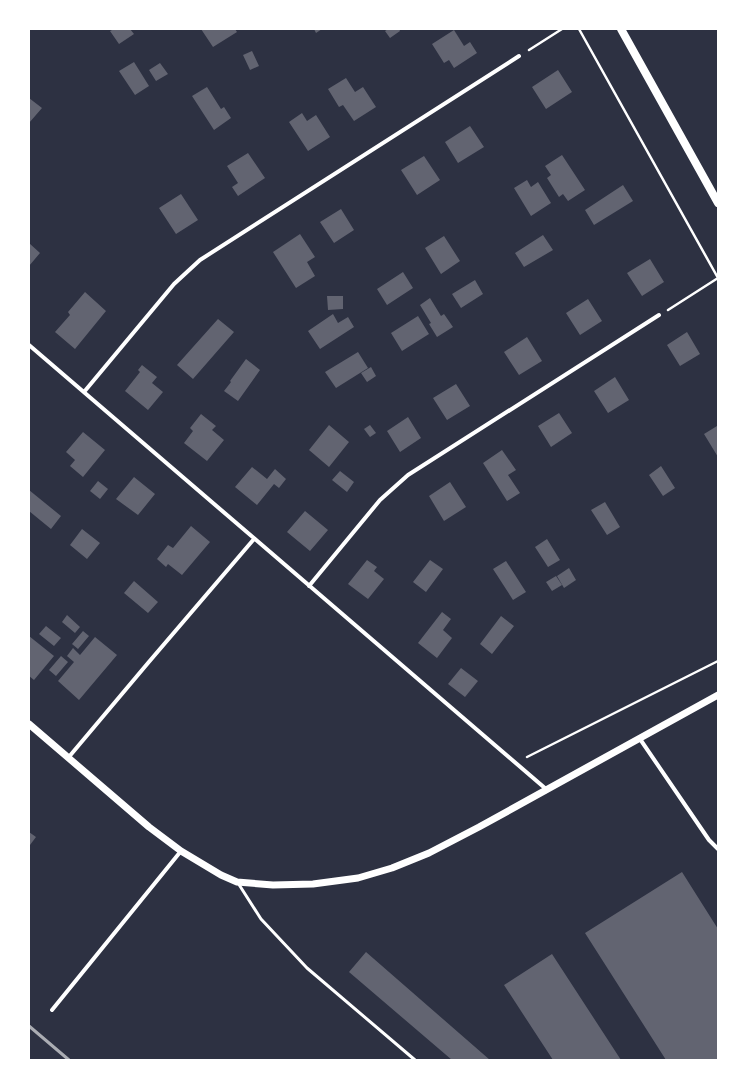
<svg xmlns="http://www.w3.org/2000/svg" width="747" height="1089" viewBox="0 0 747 1089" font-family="Cabin,sans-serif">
  <rect width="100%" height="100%" fill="#2d3142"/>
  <path fill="#626471" d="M111,29H130L134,34L119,44L110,31L112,30Z
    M201,29H235L237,32L213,47Z
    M314,29H322L316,33Z
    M388,29H399L400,31L390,38L385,31Z
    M454,30L464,46L470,42L477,53L454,68L449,60L444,63L432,44Z
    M252,51L259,66L250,70L243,55Z
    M134,62L149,86L135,95L119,71Z
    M160,63L168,74L156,81L149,70Z
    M558,70L572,92L546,109L532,87Z
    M346,78L355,92L363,87L376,107L354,121L343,105L339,107L328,89Z
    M207,87L221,109L224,107L231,118L214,130L192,96Z
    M29,98L42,108L29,123Z
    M302,113L307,121L316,115L330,137L308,151L289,122Z
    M470,126L484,147L458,163L445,142Z
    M248,153L265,178L238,196L232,187L238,183L227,166Z
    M562,155L585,190L568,201L563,194L559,197L547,178L551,175L545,166Z
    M424,156L440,180L417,195L401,170Z
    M527,180L531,187L538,182L551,203L531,216L514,188Z
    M623,185L633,201L594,225L585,210Z
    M181,194L198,220L176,234L159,208Z
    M341,209L354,230L334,243L320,222Z
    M300,234L315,257L307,262L315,276L296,288L273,252Z
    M543,235L553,250L524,267L515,253Z
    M444,236L460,261L441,274L425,248Z
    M29,243L40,253L29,266Z
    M650,259L664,282L642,296L627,273Z
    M403,272L413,288L387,305L377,289Z
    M475,280L483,294L461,308L452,294Z
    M85,292L106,311L75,349L55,332L70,315L68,312Z
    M327,296H343V309L328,310Z
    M430,298L441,316L444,314L453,327L437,337L429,324L431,323L420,305Z
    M588,299L602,321L580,335L566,313Z
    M333,314L338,323L348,317L354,327L320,349L308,331Z
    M418,316L429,334L402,351L391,333Z
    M218,319L234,332L193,379L177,365Z
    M687,332L700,354L680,366L667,345Z
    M527,337L542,361L519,375L504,352Z
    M358,352L368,368L336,388L325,372Z
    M246,359L260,370L238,401L224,391L231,382L230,381Z
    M142,365L157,377L152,383L163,392L148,410L125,391L140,372L138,370Z
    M371,367L376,376L367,382L361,373Z
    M615,377L629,400L608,413L594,391Z
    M456,384L470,406L447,420L433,398Z
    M559,413L572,433L551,447L538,426Z
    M201,414L216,426L212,430L224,440L207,461L184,443L193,431L190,428Z
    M408,417L421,438L400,452L387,431Z
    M329,425L349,442L329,467L309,450Z
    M370,425L376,433L370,437L364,429Z
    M717,426L718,428V457L704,434Z
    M83,432L105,450L83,477L70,466L75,460L66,452Z
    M502,450L516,470L508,475L520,493L507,501L483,463Z
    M661,466L675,488L663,496L649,475Z
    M252,467L267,479L275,469L286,479L279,488L274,484L257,505L235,487Z
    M340,471L354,482L347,492L332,480Z
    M134,477L155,494L138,515L116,499Z
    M98,481L108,489L100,499L90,491Z
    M450,482L466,507L444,521L429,496Z
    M29,490L61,516L51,529L29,511Z
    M605,502L620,527L607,535L591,510Z
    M305,511L328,530L310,551L287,532Z
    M191,526L210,542L182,575L168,564L166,567L157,559L168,545L173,548Z
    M82,529L100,543L87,559L70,545Z
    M547,539L560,560L548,567L535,547Z
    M367,560L377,567L374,571L384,579L368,599L348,584Z
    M430,560L443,569L426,592L413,582Z
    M506,561L526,592L513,600L493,569Z
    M569,568L576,580L564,588L557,576Z
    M556,576L562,585L552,591L546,582Z
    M134,581L158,602L148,613L124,593Z
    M442,612L451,619L443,630L452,638L437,658L418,643Z
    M67,615L80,627L75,633L62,622Z
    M501,616L514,626L492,654L480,644Z
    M46,626L61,638L54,646L39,634Z
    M83,631L89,636L78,649L72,644Z
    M29,636L54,656L34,680L29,676Z
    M95,637L117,655L79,700L58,681L74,662L67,656L73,648L80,655Z
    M61,656L68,662L56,676L49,670Z
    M461,668L478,681L465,697L448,684Z
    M29,832L36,837L30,845L29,844Z
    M682,872L718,929V1060H666L585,933Z
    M366,952L490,1060H452L349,972Z
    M552,954L621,1060H553L504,985Z"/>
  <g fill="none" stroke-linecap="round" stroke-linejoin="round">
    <path stroke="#fff" stroke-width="2.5" d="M579,29L718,278
      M529,50L562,29
      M668,310L718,278
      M527,757L718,661"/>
    <path stroke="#fff" stroke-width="3" d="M238,883L261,919L307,968L415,1060"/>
    <path stroke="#fff" stroke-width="4" d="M29,345L546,789
      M84,392L174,284L200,260L519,56
      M309,586L380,500L408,475L659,315
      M640,739L709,840L718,849
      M68,758L148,663L254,539
      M52,1010L181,851"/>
    <path stroke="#fff" stroke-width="7" d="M29,724L149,827L181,851L221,875L237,882L273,885L313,884L358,878L392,868L429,853L479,827L718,695"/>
    <path stroke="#fff" stroke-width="8" d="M621,29L718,203"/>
    <path stroke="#abadb3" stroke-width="3" d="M29,1026L69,1060"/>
  </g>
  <rect width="747" height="1089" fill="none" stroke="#ffffff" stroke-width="60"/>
</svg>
